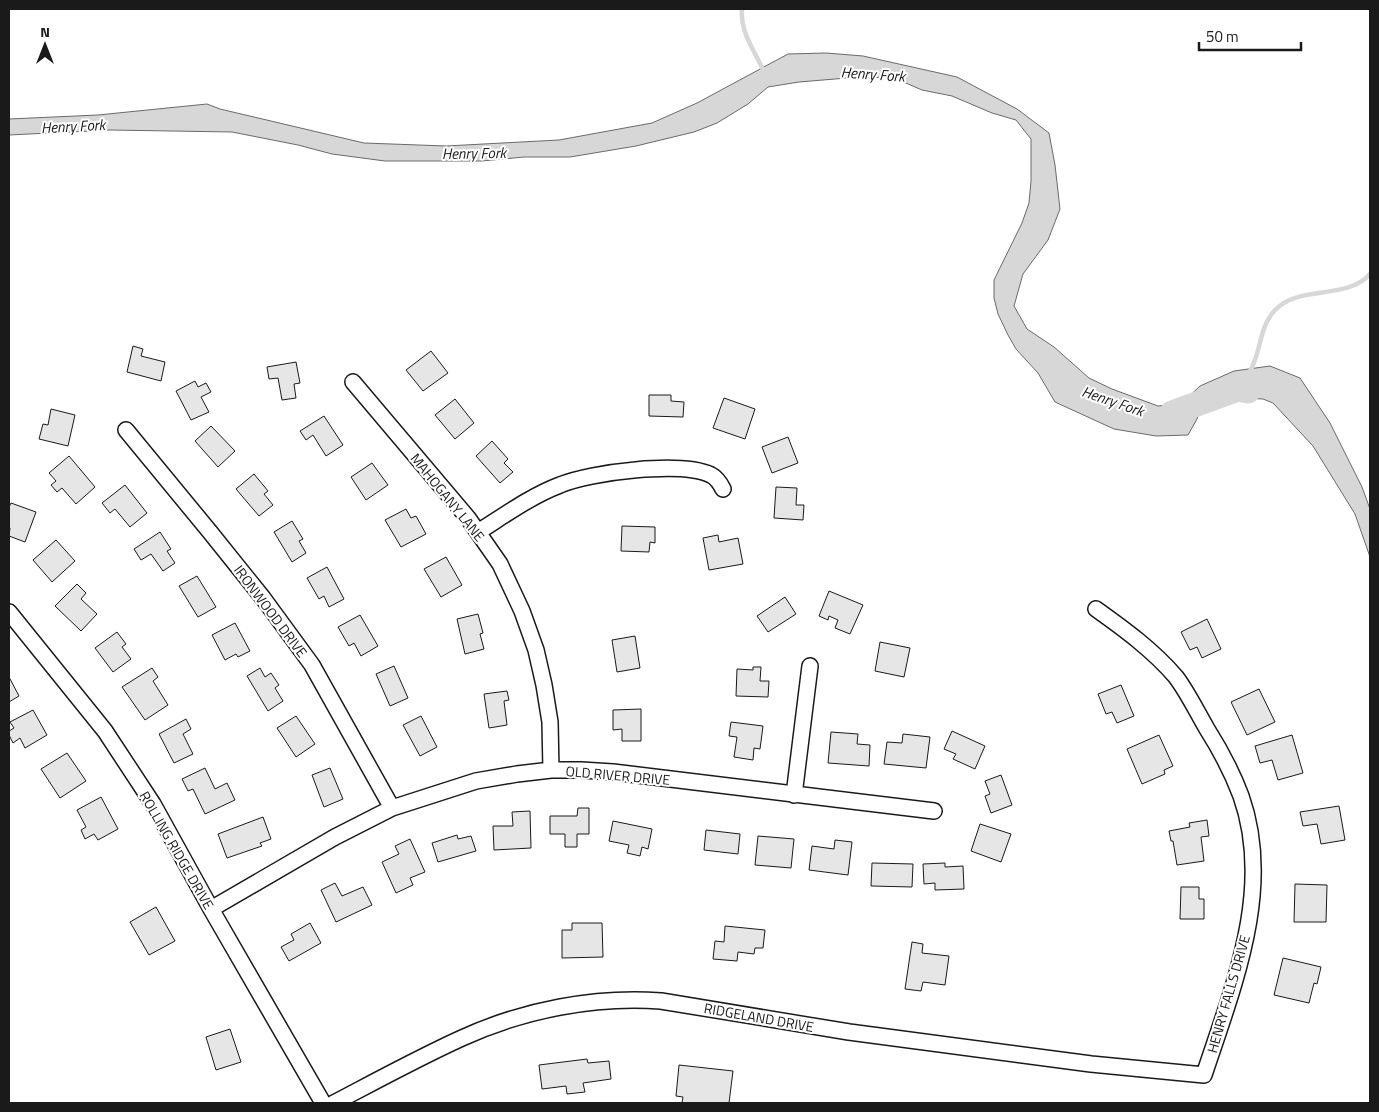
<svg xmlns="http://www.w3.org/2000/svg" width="1379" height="1112" viewBox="0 0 1379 1112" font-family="'Titillium Web',sans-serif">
  <rect width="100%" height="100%" fill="#fff"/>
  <path fill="#d7d7d7" stroke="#6a6a6a" d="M826,53L863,56L957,77L1017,109L1049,133L1055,165L1060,209L1048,240L1023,274L1014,306L1027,329L1054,347L1089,378L1112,389L1158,406L1181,404L1200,386L1234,371L1270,366L1300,378L1330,423L1362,487L1370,509V557L1355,514L1313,446L1273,403L1263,399L1219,397L1204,399L1197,419L1188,435L1156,436L1114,429L1055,402L1038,373L1016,349L1008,335L998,314L994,298V280L1022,223L1029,203L1031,181V139L1016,120L992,113L952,96L922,90L892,77L847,78L799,82L768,87L748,104L717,123L694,132L636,146L570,157H524L482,161H385L332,154L298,145L232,132L110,130L9,135V119L98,115L207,104L220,109L364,143L446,146L559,140L652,123L697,103L788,54Z"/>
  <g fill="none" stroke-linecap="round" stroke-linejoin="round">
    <path stroke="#d7d7d7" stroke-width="4.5" d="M742,9C740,33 755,51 764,72
      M1249,373C1262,352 1258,328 1275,310C1300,284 1346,301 1370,274"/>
    <path stroke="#d7d7d7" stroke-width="25" d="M1172,413L1238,389L1248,391"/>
  </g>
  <path fill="#e6e6e6" stroke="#1a1a1a" d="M133,346L143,349L141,356L165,362L161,381L127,372Z
    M431,351L448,373L423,391L406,370Z
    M296,362L300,383L294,384L296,398L282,400L278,378L269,379L267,367Z
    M195,381L198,387L206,383L211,392L201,397L209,412L191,420L176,391Z
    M649,395H671V401L684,402L683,417L649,416Z
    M724,398L755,409L745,439L713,428Z
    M455,399L474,423L455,439L435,415Z
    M51,409L75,415L68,446L39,439L43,424L48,425Z
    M324,416L343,445L326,456L313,435L306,440L300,431Z
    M211,426L235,451L218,467L195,441Z
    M788,437L798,463L772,473L762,447Z
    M492,441L508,459L504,463L513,472L500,483L476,456Z
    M69,456L95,487L76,504L62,488L57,492L51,485L56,481L49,473Z
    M372,463L388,485L366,500L351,477Z
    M254,474L268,491L264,494L273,505L259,516L236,489Z
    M125,485L147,513L130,527L115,509L110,513L102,503Z
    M776,487L797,488L796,505H804L803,520L774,518Z
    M11,503L36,512L25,542L9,536L10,528L9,527V507Z
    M406,509L411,518L416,516L426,534L401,547L385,520Z
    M292,521L303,539L299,541L306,553L292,562L274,532Z
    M622,526L655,527V543L650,542L649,552L621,551Z
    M160,532L171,549L167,551L175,563L163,571L151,554L141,560L134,549Z
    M718,535L719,542L738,538L743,564L709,570L703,538Z
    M56,540L75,561L52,582L33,560Z
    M446,557L462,585L441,597L424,569Z
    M327,567L344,599L329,607L324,596L319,599L307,578Z
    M197,576L216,607L198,617L179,586Z
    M77,584L86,593L81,599L97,614L81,631L55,606Z
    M829,591L863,605L850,634L835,628L838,620L829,616L828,620L819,616Z
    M785,597L796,614L768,632L757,616Z
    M478,614L483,633L480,634L484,649L465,654L457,619Z
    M360,615L378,646L361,656L354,643L349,646L338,627Z
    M1207,619L1221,649L1202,658L1197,647L1190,650L1181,632Z
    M235,623L250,651L238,657L236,654L225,660L212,635Z
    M117,632L126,644L122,647L131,659L113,672L95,648Z
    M635,636L640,668L617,672L612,640Z
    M880,642L910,648L904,677L875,671Z
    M394,666L408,698L390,706L376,674Z
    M753,667H761L760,681H769L768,697L736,696L737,669L753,670Z
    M152,668L158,677L153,681L168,705L145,720L122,687Z
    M260,668L265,677L271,673L279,685L275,688L283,701L268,711L247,676Z
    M9,677L19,696L9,702Z
    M1121,685L1134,716L1117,723L1112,712L1106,714L1098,694Z
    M1259,689L1275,722L1247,735L1231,702Z
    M507,691L509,700L504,701L507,725L489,728L484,694Z
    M641,709V741H622V729L613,730V710Z
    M33,710L47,735L25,748L20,738L13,743L9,735V731L14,728L10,722Z
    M296,716L315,744L296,757L277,728Z
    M421,716L437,747L420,756L403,725Z
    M186,719L191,729L183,734L193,754L174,763L159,734Z
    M731,722L763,726L760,749L754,748L753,760L734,757L737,737L729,736Z
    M952,731L985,746L975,769L953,759L956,754L944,749Z
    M831,732L858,734L857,744L870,745L869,766L828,763Z
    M903,734L930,737L926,768L884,764L887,742L902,743Z
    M1159,735L1173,766L1164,770L1165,774L1142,784L1127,749Z
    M1292,735L1303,773L1278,780L1272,760L1260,763L1255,746Z
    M67,753L86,781L60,798L41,769Z
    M205,768L215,789L227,783L235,800L205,814L193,789L188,791L182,779Z
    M330,768L343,799L324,807L312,775Z
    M1001,775L1012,805L991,813L985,796L990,794L985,781Z
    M101,797L118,829L98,840L94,834L85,839L81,830L86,827L77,810Z
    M1339,806L1345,840L1321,844L1317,824L1303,826L1300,812Z
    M578,808H589V834H577V847H565V834H550V816H577Z
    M530,811L531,848L494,850L493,826H513L512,812Z
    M263,817L271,839L260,843L262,846L227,858L218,834Z
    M1207,820L1209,836L1201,837L1204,861L1177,865L1173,841H1171L1169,831L1190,827L1189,823Z
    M613,821L652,829L648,849L642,847L640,856L627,853L629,845L609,841Z
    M980,824L1011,834L1001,862L971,851Z
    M706,830L740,834L738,854L704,850Z
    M457,835L458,839L471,836L476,851L438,862L432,843Z
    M758,836L794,839L791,868L755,865Z
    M410,839L425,872L410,878L413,885L396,893L382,862L399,854L395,846Z
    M835,840L852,842L848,875L809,870L812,846L834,849Z
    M872,863L913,864L912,887L871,886Z
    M945,863V867L963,866L964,889L935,890V883L924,884L923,864Z
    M335,883L342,896L363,887L372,905L336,922L321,890Z
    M1295,884L1327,885L1326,922H1294Z
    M1181,887H1199V899H1204V919H1180Z
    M156,907L175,941L149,955L130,922Z
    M310,923L321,943L289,961L281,947L294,940L291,934Z
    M572,923H602L603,957L562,958V930H572Z
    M725,926L765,930L763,948H755L754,954L738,952L737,961L713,959L715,941L724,942Z
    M912,942L923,944L922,953L949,956L945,985L923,982L921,991L905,989Z
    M1283,958L1321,967L1317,984L1314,983L1309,1003L1274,995Z
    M230,1029L241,1062L216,1070L206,1037Z
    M587,1059L588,1063L609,1061L611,1079L583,1083L585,1092L567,1094L566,1086L542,1089L539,1065Z
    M679,1065L733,1071L729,1103H682L683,1097L676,1096Z"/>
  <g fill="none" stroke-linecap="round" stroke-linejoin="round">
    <defs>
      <path id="minor" d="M353,382L468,518L500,564L522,611L536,650L544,685L550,722L551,770
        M126,430L210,532L263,598L312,665L392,808
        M478,532C505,515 531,496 560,485C591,472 681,461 711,475C717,478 720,483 723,489
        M9,612L105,731L153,804L211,909L323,1103
        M794,795L810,666
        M211,909L335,837L392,808L476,781L517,774L551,770H581L613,772L934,811
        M334,1103C376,1081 418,1058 462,1038C523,1010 595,996 661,1001L849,1032L1091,1064L1204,1075C1233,987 1274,889 1241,796C1232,772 1221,751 1207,729C1197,712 1188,693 1176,677C1153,650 1124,629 1096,609"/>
    </defs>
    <use href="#minor" stroke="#1a1a1a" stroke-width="18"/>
    <use href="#minor" stroke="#fff" stroke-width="15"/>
  </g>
  <g text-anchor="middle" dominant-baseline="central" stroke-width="4" stroke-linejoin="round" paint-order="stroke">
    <g font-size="14" fill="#1a1a1a" stroke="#fff">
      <text transform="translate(448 497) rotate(51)">MAHOGANY LANE</text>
      <text transform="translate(271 611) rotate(53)">IRONWOOD DRIVE</text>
      <text transform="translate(618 775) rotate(5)">OLD RIVER DRIVE</text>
      <text transform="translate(177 850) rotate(60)">ROLLING RIDGE DRIVE</text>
      <text transform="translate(1228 994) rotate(-74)">HENRY FALLS DRIVE</text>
      <text transform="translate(759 1017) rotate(10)">RIDGELAND DRIVE</text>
    </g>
    <g font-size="15" font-style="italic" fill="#1a1a1a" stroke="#fff">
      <text transform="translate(873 74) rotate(4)">Henry Fork</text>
      <text transform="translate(73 126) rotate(-3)">Henry Fork</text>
      <text transform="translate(474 153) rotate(-1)">Henry Fork</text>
      <text transform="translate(1113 401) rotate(19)">Henry Fork</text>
    </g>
  </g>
  <rect width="1379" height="1112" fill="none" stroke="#1a1a1a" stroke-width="20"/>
  <g transform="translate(45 45)" stroke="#ffffff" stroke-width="4" paint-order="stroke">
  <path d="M0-4L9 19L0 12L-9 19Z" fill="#1a1a1a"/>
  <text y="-8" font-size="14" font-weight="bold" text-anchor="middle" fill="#1a1a1a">N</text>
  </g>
  <path d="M1199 42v8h102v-8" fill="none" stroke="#1a1a1a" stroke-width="2.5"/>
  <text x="1206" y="42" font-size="15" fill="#1a1a1a" stroke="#ffffff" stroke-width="4" paint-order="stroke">50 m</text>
</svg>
